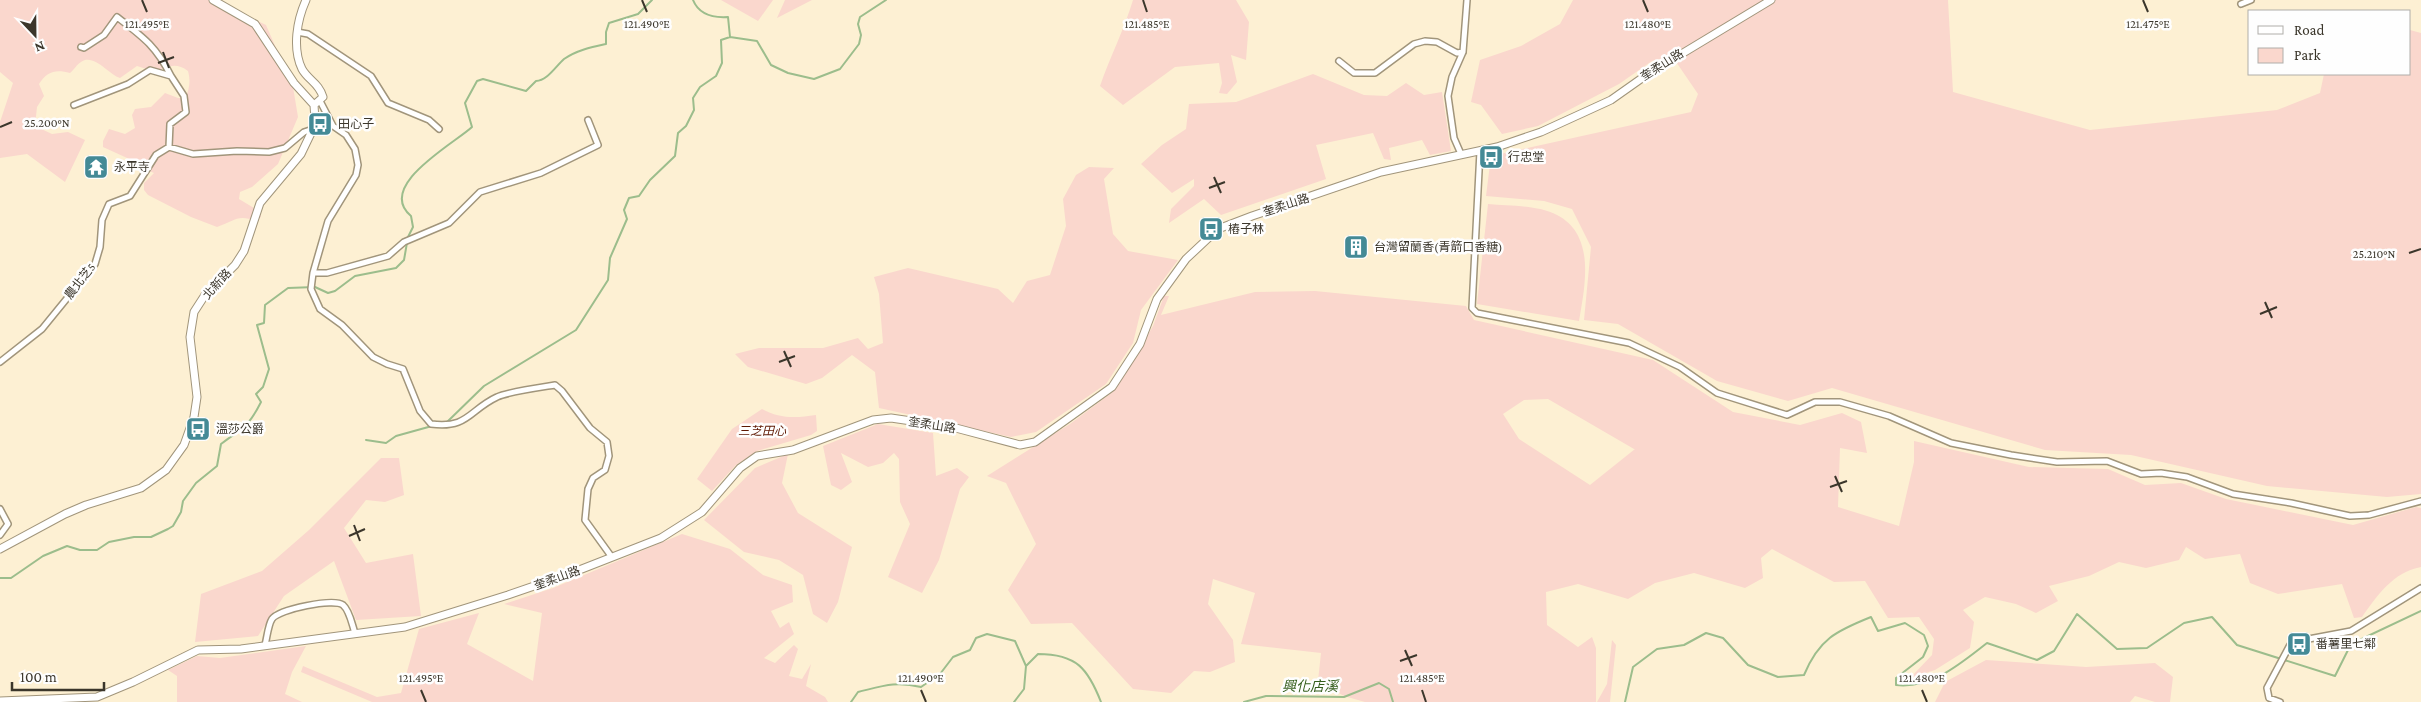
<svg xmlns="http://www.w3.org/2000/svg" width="2421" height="702" viewBox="0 0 2421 702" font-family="'Crimson Pro','Noto Sans TC',serif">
  <rect width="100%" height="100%" fill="#fdf0d3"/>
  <path fill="#fad7cd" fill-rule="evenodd" d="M0,0H213L266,25L293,87L298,117L278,164L252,187L240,192L239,199L259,211L261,217L256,221C237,214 235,221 217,227L191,217L148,195L144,190V183L154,173L142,168L138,163L103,147V141L109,129L125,134L135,128L132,115L135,109L151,107L165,93L178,98H186C189,88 191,82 188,71C176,62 168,66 156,72L137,66L120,78C109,75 94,53 81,62C77,64 74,70 70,73C56,69 47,71 39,84L44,96L37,107L35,126L52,134L68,132L85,140L65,182L27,154L0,158V122L13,83L0,72Z
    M721,0H773L758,21Z
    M785,0H812L777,18Z
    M1133,0H1236L1249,22L1246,60L1231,55L1237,82L1227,94L1219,93L1222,83L1219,63L1175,67L1123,105L1100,86C1110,57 1124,30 1133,0Z
    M1573,0H1948L1953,92L2090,130L2277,110L2320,93L2324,74H2410V30L2421,33V494L2387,497L2267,486L2131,455L2045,450L1832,388L1788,401L1717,381L1618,324L1584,320L1591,247L1572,209L1544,201L1486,196L1491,156L1691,112L1698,94L1672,56L1652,61L1619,84L1538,126L1502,134L1481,105L1471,102L1480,60L1521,46L1560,24Z
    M1313,74L1364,95L1387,96L1406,83L1424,95L1442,92L1451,151L1430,155L1422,140L1389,148L1391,160L1384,159L1373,133L1316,145L1326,179L1221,215L1204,199L1169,223L1171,209L1194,186V179L1172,193L1141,164L1162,145L1186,129L1189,104L1236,102Z
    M1089,167L1114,168L1104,179L1113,234L1128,251L1178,260L1141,310L1133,343L1106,384L1036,432L1011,437L879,408L875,372L852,355L822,378L806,384L748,367L735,354L759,348H823L858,338L868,349L883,343L879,294L874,277L908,268L998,289L1013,303L1027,281L1050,275L1066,226L1063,199L1076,175Z
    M1488,204C1509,206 1538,205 1557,215C1596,235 1585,286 1579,321L1477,304Z
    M1315,291L1466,306L1474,320L1653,360L1733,412L1800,425L1842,413L1861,422L1867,453L1840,448L1838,507L1899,526L1914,462V441L2029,467L2108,469L2145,485L2181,483L2226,499L2353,525L2416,507L2421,508V567C2393,572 2377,596 2362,617L2354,618L2342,584L2278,594L2250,583L2240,554L2205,559L2186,547L2179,560L2146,568L2119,562L2089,576L2049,586L2058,601L2036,613L2016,604L1985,597L1963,610L1974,622L1970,648L1935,670L1910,678L1932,655L1934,639L1919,617L1888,618L1865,581L1834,582L1772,549L1761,558L1763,578L1745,588L1694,573L1655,583L1628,599L1578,584L1546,592L1547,625L1578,647L1592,637L1596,648V702H1365L1344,696L1318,681L1321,653L1241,644L1255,593L1213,579L1208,604L1233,640L1235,662L1210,672L1194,671L1171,693L1133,689L1072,623L1031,624L1008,590L1036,544L1006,483L987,476L1070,424L1114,391L1153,326L1164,296H1169L1161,315L1255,292ZM1548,399L1634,449H1635L1590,485L1519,439L1503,414L1524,400Z
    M762,409C780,419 796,418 816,415L817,431L811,435L757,451L736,465L712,491L697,479L732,429Z
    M878,424L933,433L936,476L957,468L969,477L960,489L939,560L922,593L888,577L910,524L900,502L899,459L894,453L883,463L868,467L841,453L852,482L841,490L831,485L823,446Z
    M788,454L782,483L798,513L852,547L838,602L827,623L813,614L803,575L779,560L744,552L704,520L755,468Z
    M381,458H399L404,495L385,502L366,500L344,528L366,563L413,554L421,616L356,620L334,561L284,596L258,636L195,642L201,594L262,571L309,530Z
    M682,534L730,549L763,575L792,585L793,602L771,611L780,628L789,622L794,634L764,658L775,663L794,645L798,649L789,676L802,679L811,664L806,686L825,697L828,702H372L301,672L303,666L377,697L401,693L419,629L479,613L467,644L533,681L542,613L504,604L553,588Z
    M1612,640L1616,645L1610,702H1597L1607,684Z
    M306,646L292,672L285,694L302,702H177V676L168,670L197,656L220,658Z
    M1986,660L2086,667L2155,663L2173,677L2170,702H2155L2135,696L2130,702H1935L1945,682Z"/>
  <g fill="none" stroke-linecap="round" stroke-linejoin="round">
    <path stroke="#9cbd8c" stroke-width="2" d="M693,0C699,15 713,18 728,17L730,37L757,41L771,65L788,73L814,79L840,69L859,44L861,35L858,24L860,17L886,0
      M446,423L484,386L576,330L608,280L610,258L627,219L624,210L629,198L639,196L650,180L675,156L678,133L686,126L694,110L693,98L700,87L716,76L722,63L721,40L730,37
      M366,440L386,443L396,436L432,426
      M0,578H11L43,556L67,546L80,550H97L109,542L134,537H151L168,529L173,526L181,512L183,501L196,483L217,466L221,444C242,428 248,428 261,402L256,394L263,387L269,369L257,325L264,323L265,305L288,288L315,287L328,293L335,291L355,276L396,268L404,260L408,237L413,227L411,216C375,186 455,143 472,127L465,103L477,81L483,79L526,91L536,81C547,81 556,66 564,59C577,50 592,47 606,44V32L609,23L638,14L652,0
      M851,702L858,692C883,686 895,681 921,687L940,674L953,657L970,650L976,638L987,634L1015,641L1026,666
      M1014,702L1024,689L1026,666L1038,654C1077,654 1088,669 1101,702
      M1244,702L1266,696L1344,697L1379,683L1389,689L1393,702
      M1625,702L1633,667L1657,649L1684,645L1706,633L1723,638L1748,665L1778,677L1804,675C1819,639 1836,631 1871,617L1878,631L1905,623L1924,635L1928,646L1923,657L1896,678V685C1932,689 1961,663 1987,643L2037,660L2054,651L2077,614L2117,649L2147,648L2184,623L2212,617L2237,645L2335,676L2351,644L2421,611"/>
    <defs>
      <path id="street" d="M2241,4L2251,0
        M297,32L308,34L371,76L388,103L429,120L439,129
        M81,47L84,48L104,35L117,17C143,37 156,46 171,76
        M1339,61L1354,73H1375L1414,44L1425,41L1437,42L1457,53L1463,52
        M320,101L333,126L346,135L355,149L358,165L356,175L328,221L313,273L311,289L320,309L342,325L373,357L387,364L403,369L420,411L431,424C468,429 469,410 497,397C507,392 543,387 555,385L562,391L590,428L607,442L609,456L605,470L593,478L588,489L585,520L611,556
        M74,105L128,84L150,70L171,76L184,96L186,112L170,124L169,147
        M1480,151L1472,308L1477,313L1629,343L1680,367L1717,393L1787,415L1815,402H1840L1889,416L1951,443L2011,455L2057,462L2107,461L2141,474L2161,473L2187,477L2233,494L2291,503L2350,516L2369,515L2421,501
        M1461,154L1454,138L1448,96L1452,77L1463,52L1467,0
        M313,273H327L388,256L404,242L449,223L480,192L541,173L598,145L588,120
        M0,362L42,329L95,264L100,247L102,220L109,204L130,196L156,155L169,147L193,154L237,151L269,152L285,148L304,132L313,129
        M0,509L8,524L0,535
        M265,645C267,638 268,625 272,619C279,609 334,598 343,605C350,611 352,625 355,633
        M2280,702L2269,698L2267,688L2290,645L2298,641L2351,631L2421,588"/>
      <path id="secondary" d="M306,0C297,20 292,48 302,69C308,80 319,83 323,97L314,105
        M0,549L65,514L86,505L141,488L166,470L184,445L194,417L197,397L190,337L194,312L205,295L235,265L244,251L260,203L301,154L313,129L315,120L314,105L294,83L255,24L213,0
        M0,701L97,697L133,682L198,650L241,649L405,627L508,595L569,574L661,538L702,512L740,468L757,456L793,450L873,420L891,418L952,427L1020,445L1035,442L1112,387L1140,344L1157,299L1186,259L1218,229L1252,216L1381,172L1497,147L1541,132L1611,100L1645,76L1771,0"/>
    </defs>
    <use href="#street" stroke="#a1957b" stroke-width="8"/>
    <use href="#secondary" stroke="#a1957b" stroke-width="9"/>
    <use href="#street" stroke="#fff" stroke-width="5"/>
    <use href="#secondary" stroke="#fff" stroke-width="7"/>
  </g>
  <path fill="none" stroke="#3b362b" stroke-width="2" d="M142,0L147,12M642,0L647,12M1143,0L1147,12M1643,0L1648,12M2143,0L2148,12M163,52L169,68M158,63L174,57M0,127L12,122M1214,177L1221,193M1209,188L1225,182M2409,253L2421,249M2265,302L2272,318M2260,314L2277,307M784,351L791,367M779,362L795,356M1835,476L1842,492M1830,487L1847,481M354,525L360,541M349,536L365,529M1405,650L1412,666M1400,661L1417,655M421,690L426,702M921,690L926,702M1422,690L1426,702M1922,690L1927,702"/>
  <defs>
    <symbol id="bus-square" viewBox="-11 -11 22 22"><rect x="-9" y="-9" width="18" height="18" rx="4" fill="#448a96" stroke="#fefefe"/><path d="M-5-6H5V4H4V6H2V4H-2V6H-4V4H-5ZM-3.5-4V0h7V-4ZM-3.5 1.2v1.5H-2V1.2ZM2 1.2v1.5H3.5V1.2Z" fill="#fff"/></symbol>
    <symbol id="temple-square" viewBox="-11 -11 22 22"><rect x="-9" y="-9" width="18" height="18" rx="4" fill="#448a96" stroke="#fefefe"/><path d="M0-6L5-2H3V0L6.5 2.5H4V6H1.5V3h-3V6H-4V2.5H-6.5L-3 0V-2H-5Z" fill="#fff"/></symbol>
    <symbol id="building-square" viewBox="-11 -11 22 22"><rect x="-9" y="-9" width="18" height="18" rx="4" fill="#448a96" stroke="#fefefe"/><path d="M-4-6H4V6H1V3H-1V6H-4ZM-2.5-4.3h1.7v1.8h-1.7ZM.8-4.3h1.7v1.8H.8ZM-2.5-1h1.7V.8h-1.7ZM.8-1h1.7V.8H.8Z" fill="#fff"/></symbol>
  </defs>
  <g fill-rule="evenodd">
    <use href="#bus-square" x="306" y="110" width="28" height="28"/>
    <use href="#bus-square" x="1477" y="143" width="28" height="28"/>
    <use href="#temple-square" x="82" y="153" width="28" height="28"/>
    <use href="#bus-square" x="1197" y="215" width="28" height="28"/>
    <use href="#building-square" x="1342" y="233" width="28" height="28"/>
    <use href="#bus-square" x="184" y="415" width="28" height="28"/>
    <use href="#bus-square" x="2285" y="630" width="28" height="28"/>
  </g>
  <g text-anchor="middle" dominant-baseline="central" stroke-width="5" stroke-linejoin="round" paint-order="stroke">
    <g font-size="12" fill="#3b362b" stroke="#fefefe">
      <text transform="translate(1662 65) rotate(-32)">奎柔山路</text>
      <text transform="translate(1286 205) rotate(-18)">奎柔山路</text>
      <text transform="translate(80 281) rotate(-52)">農北芝5</text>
      <text transform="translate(217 284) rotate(-48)">北新路</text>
      <text transform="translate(932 425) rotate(9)">奎柔山路</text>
      <text transform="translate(557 578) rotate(-20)">奎柔山路</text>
    </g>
    <g font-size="12" fill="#3b362b" stroke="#fefefe" text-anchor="start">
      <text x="338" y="124">田心子</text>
      <text x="1508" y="157">行忠堂</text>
      <text x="114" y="167">永平寺</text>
      <text x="1228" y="229">樁子林</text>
      <text x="1374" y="247">台灣留蘭香(青箭口香糖)</text>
      <text x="216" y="429">溫莎公爵</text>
      <text x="2316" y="644">番薯里七鄰</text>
    </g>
    <g font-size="12" font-style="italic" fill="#5d1701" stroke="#fefefe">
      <text x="762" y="431">三芝田心</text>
    </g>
    <g font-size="14" font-style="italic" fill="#355e1c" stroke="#fefefe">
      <text x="1310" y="686">興化店溪</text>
    </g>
  </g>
  <g font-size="12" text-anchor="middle" fill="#3b362b" stroke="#fefefe" stroke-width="5" stroke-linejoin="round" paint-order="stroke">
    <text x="1147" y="28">121.485°E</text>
    <text x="2148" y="28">121.475°E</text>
    <text x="147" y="28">121.495°E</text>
    <text x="647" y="28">121.490°E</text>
    <text x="1648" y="28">121.480°E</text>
    <text x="47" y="127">25.200°N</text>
    <text x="2374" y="258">25.210°N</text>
    <text x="421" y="682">121.495°E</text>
    <text x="921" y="682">121.490°E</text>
    <text x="1422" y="682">121.485°E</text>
    <text x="1922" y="682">121.480°E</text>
  </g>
  <rect x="2248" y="10" width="162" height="65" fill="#fefefe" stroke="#b0aeaa"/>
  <rect x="2258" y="26" width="25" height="8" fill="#ffffff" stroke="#b0aeaa"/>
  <text x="2294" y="35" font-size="15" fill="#3b362b">Road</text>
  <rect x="2258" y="48" width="25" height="15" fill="#fad7cd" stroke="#b0aeaa"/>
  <text x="2294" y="60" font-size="15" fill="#3b362b">Park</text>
  <g transform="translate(35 35) rotate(158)" stroke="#fefefe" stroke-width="4" paint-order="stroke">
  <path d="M0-4L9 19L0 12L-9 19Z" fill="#3b362b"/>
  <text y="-8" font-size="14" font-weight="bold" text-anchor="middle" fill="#3b362b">N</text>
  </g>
  <path d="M12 682v8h92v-8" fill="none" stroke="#3b362b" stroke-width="2.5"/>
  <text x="20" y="682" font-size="15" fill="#3b362b" stroke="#fefefe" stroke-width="4" paint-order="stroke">100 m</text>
</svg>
